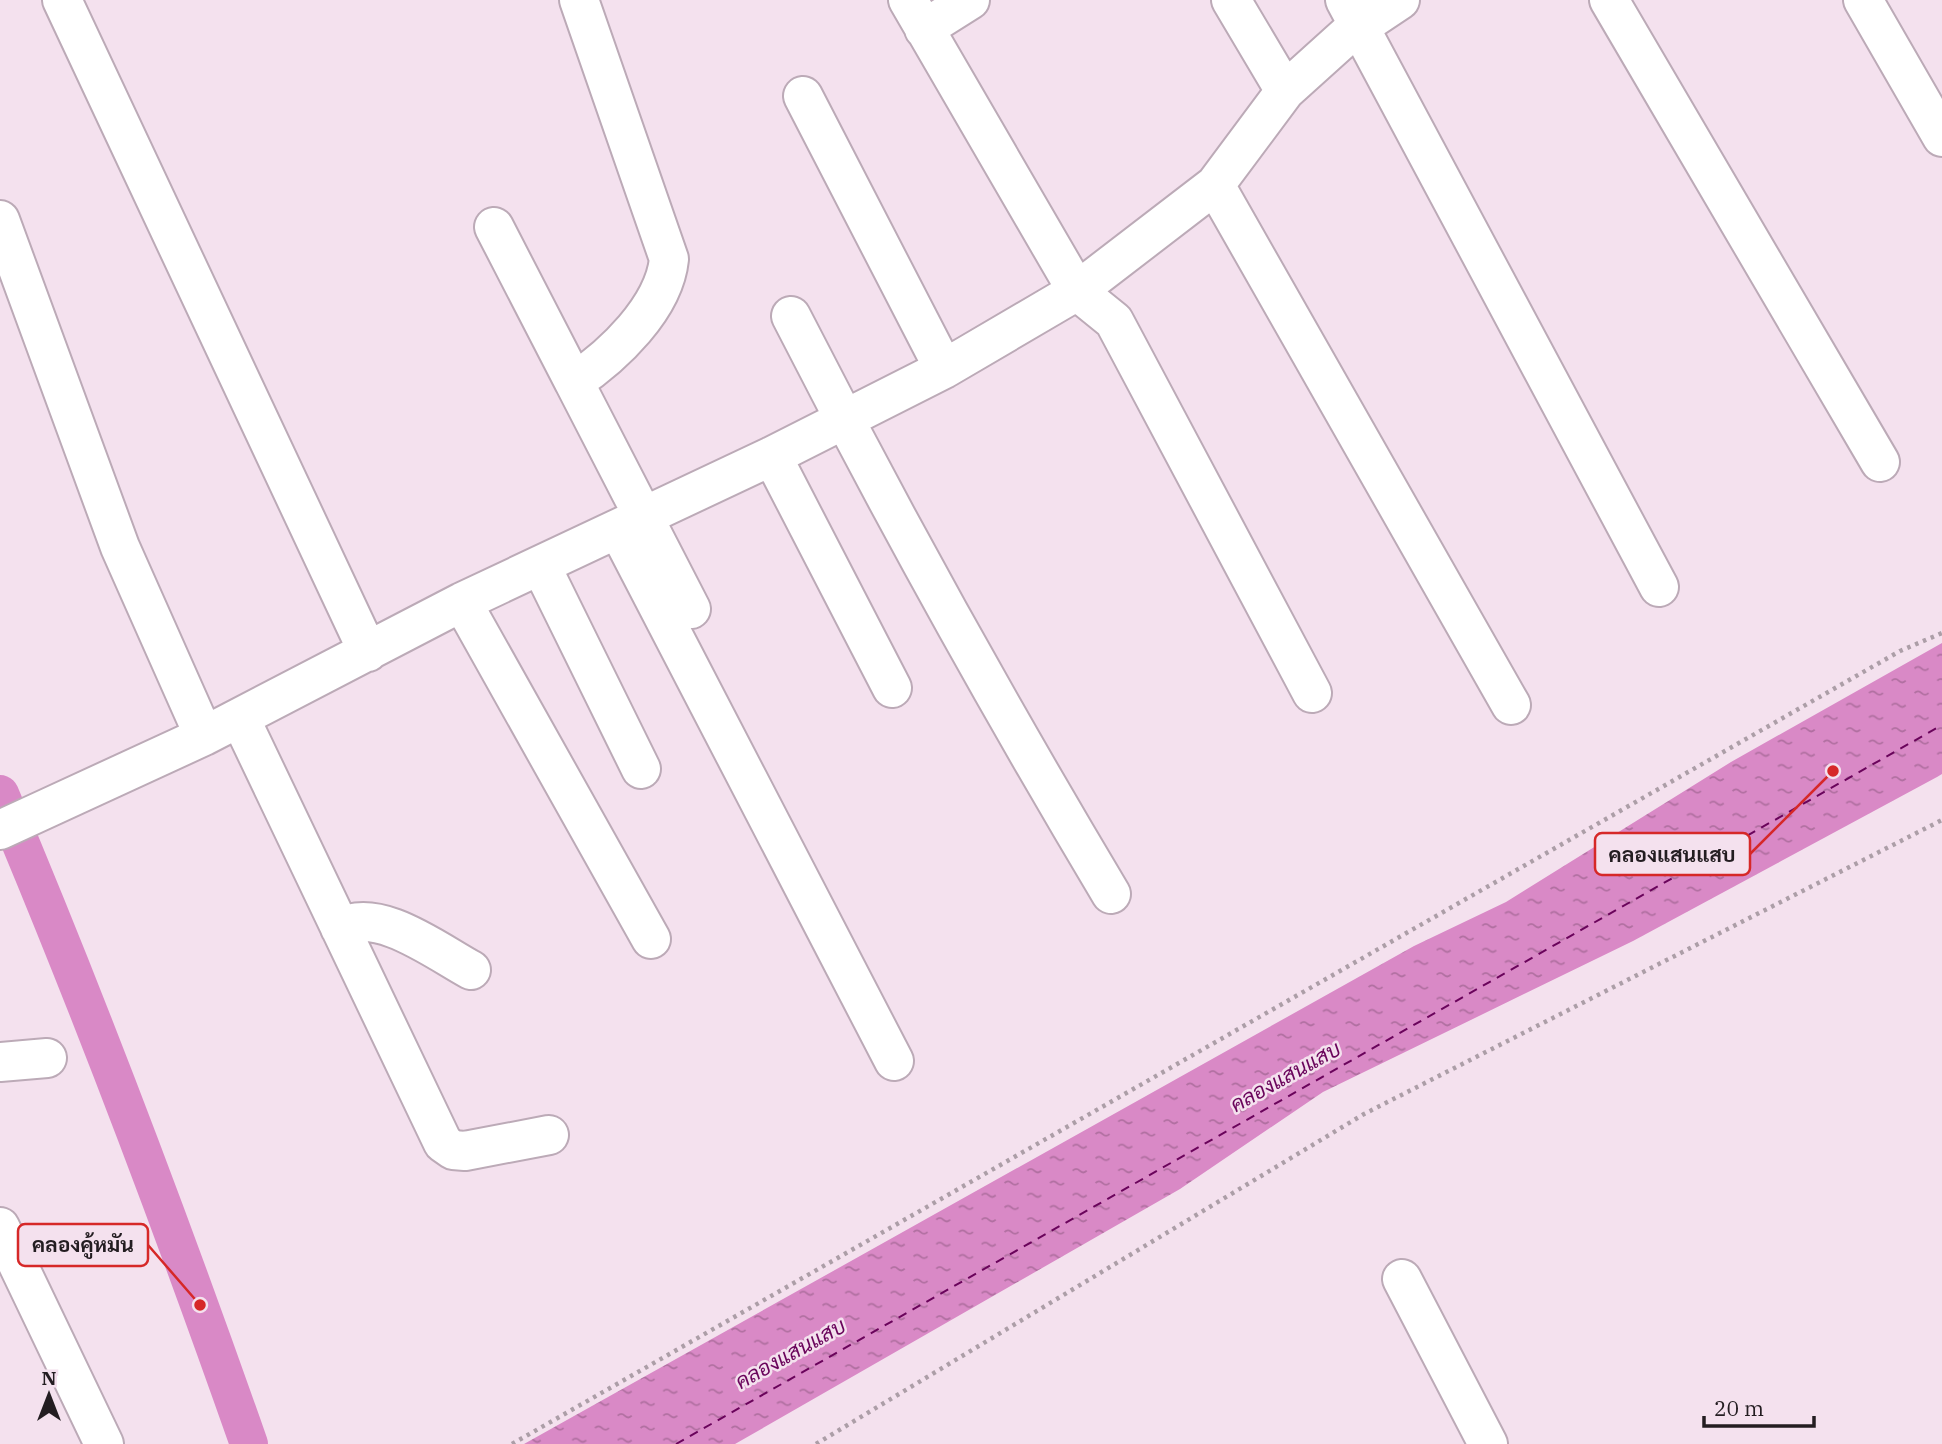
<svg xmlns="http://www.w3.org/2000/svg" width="1942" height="1444" viewBox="0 0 1942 1444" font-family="'IBM Plex Serif',Sarabun,serif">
  <defs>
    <pattern id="water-ripples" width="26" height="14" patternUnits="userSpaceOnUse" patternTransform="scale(1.75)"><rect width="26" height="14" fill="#d989c6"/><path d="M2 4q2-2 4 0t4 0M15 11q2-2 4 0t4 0" fill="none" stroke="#b06fa0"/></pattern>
  </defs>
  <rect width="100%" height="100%" fill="#f4e1ee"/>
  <path fill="url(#water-ripples)" d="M1942,643V774L1937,777L1633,941L1323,1092L1180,1189L735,1444H524L1414,946L1506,902L1731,762Z"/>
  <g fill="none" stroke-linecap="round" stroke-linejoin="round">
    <path stroke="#d989c6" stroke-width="38" d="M0,794C90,1007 172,1225 249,1444"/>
    <path stroke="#6a045b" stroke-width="2" stroke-dasharray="9 7" stroke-linecap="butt" d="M676,1444L1942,725"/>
    <defs>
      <path id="minor" d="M62,0L368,652
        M579,0L669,259C664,308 613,356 574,382L691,609
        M908,0L1077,291L1114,321L1312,693
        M1231,0L1285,91
        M1345,0L1659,587
        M1609,0L1880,462
        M1863,0L1942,137
        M924,29L970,0
        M803,96L944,369
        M1215,185L1511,705
        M0,220L120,547L204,736
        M494,227L574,382
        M791,316C891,512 998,705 1111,894
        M772,456L892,688
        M619,531L894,1061
        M541,566L641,769
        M462,602L651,939
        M240,718L443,1143L453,1150L465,1151L549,1135
        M0,830L204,736L462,602L772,456L944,369L1077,291L1215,185L1285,91L1346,36L1400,0
        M340,928C378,906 436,951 471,970
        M0,1062L47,1058
        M0,1227L104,1444
        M1402,1279L1488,1444"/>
    </defs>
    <use href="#minor" stroke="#bcaab7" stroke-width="42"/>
    <path stroke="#ac9ea7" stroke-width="4.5" stroke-dasharray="3.5 5" stroke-linecap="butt" d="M512,1444L1900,651L1942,633
      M816,1444L1364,1114L1942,820"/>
    <use href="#minor" stroke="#fff" stroke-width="38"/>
  </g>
  <g text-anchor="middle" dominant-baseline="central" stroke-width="5" stroke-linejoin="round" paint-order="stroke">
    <g font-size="21" font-style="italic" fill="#6a045b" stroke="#f4e1ee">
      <text transform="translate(1285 1076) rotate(-29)">คลองแสนแสบ</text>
      <text transform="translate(790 1353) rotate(-29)">คลองแสนแสบ</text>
    </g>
  </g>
  <path fill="none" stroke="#d62828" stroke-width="2.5" d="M1833 771L1750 854M200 1305L148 1245"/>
  <g fill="#d62828" stroke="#f4e1ee" stroke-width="2.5">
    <circle cx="1833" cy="771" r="7"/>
    <circle cx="200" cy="1305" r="7"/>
  </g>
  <g fill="#f4e1ee" stroke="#d62828" stroke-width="2.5">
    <rect x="1595" y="833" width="155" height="42" rx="7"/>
    <rect x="18" y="1224" width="130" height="42" rx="7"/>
  </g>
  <g font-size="21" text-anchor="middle" font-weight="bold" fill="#231d21">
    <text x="1672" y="862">คลองแสนแสบ</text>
    <text x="83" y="1252">คลองคู้หมัน</text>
  </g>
  <g transform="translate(49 1395)" stroke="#f4e1ee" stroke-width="5" paint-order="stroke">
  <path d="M0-5L12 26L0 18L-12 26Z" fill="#231d21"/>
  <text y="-10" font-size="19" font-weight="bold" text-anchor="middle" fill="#231d21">N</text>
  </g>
  <path d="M1704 1416v10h110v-10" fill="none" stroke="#231d21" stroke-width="3.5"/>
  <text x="1714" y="1416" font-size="21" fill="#231d21" stroke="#f4e1ee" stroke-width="5" paint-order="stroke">20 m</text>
</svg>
